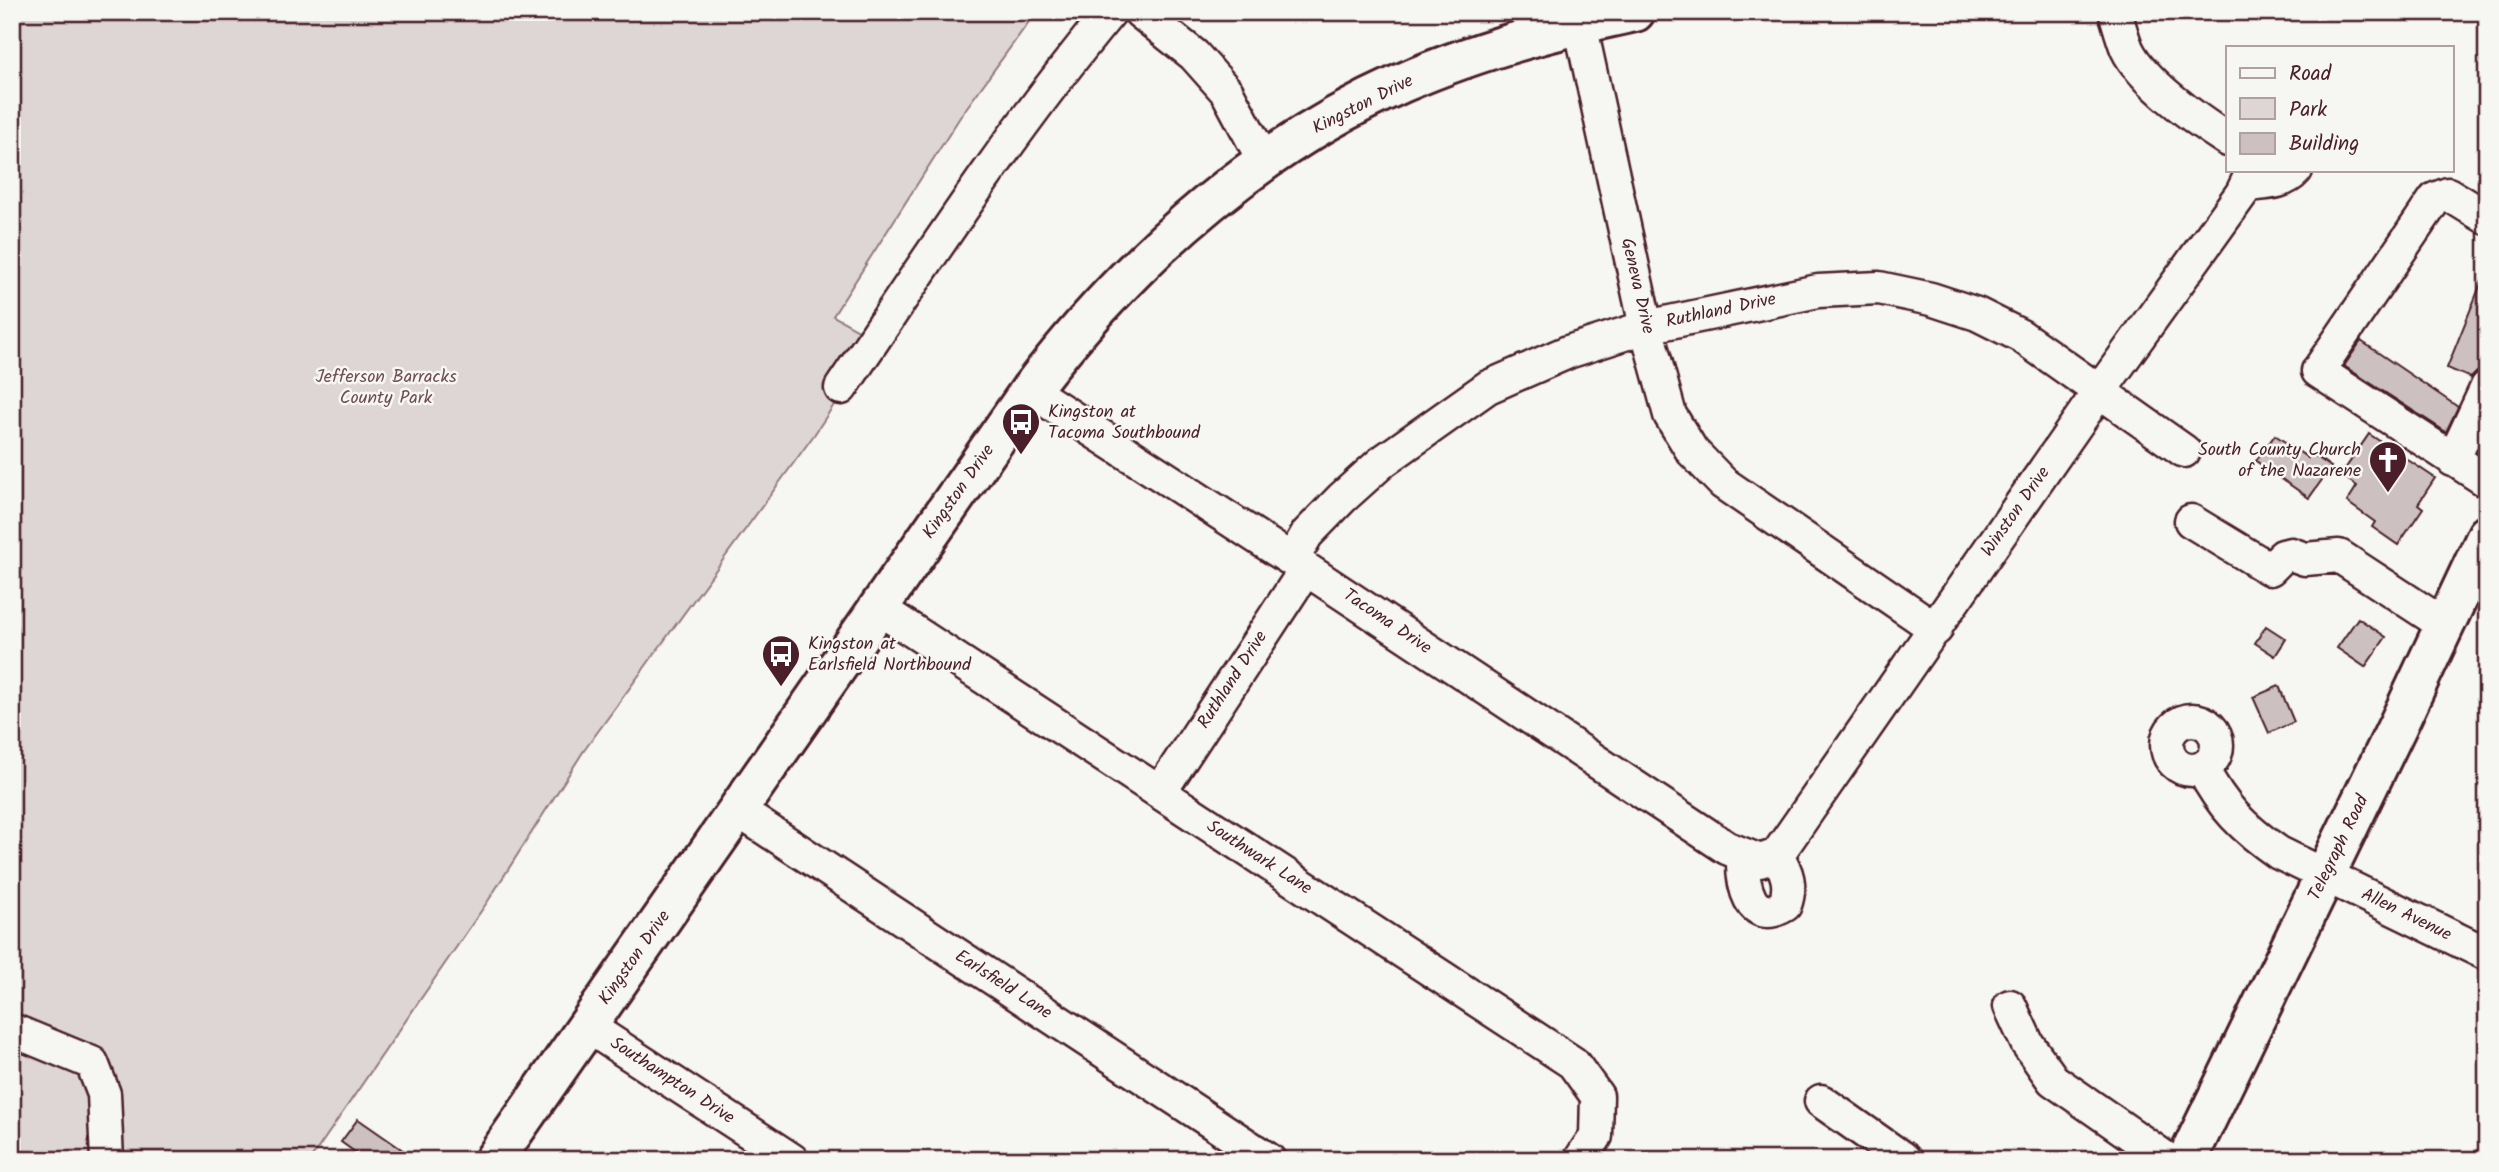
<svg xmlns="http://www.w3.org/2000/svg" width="2499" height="1172" viewBox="0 0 2499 1172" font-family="Kalam,sans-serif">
  <rect width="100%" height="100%" fill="#f6f6f2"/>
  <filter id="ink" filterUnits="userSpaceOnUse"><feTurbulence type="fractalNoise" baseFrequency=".0143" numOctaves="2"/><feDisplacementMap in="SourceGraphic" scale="14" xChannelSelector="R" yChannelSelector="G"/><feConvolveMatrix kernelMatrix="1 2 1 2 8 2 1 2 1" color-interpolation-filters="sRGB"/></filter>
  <g filter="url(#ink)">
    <path fill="#ddd6d5" stroke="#947a80" stroke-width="2" d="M12,12H1036L962,114L833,316L877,340L814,435L583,752L488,901L310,1160H12Z"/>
    <path fill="#ccc1c0" stroke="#4a1f2b" stroke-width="2" d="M2486,271L2487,369L2477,372L2471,378L2447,368Z
      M2361,341L2458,407L2446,432L2344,366Z
      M2369,434L2435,478L2418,504L2423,508L2398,545L2372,527L2375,522L2347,502L2357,486L2341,475Z
      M2275,435L2308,458L2311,453L2331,467L2309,498L2256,461Z
      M2358,618L2386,637L2365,667L2337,648Z
      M2266,626L2286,639L2275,656L2255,643Z
      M2279,686L2294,722L2269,733L2253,697Z
      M358,1119L417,1160H366L341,1142Z"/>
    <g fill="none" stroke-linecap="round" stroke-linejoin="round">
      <defs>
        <path id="minor" d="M1140,12L1194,55L1227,92L1264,161
          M2115,12C2119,24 2122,37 2127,49C2142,81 2198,121 2228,140
          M1580,24L1646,327L1670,415L1692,451L1723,483L1936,629
          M2248,185C2265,183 2284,184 2296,170
          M2487,218L2448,194L2435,199L2318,371L2487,481
          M841,388C927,261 1011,131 1110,12
          M1030,390L1306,569L1727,848L1760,861L1777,855
          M2453,460L2487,387
          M2191,521L2270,569L2283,556L2291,554L2305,559L2339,556L2446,626
          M1292,560L1307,534L1342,498L1382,462L1488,387L1568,352L1646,327L1818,291L1879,288L1931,299L1977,314L2021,336L2184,451
          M878,608L1573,1063L1597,1096L1596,1136L1580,1160
          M2167 745a25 25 0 1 1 50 0a25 25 0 1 1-50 0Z
          M2202,768C2222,807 2243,828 2279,853L2487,954
          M1160,792L1306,569
          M737,810L1269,1160
          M1777,855L2099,392L2242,193L2253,170
          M1743,856C1742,883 1749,927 1785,905C1792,885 1787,872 1777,855
          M2010,1006L2027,1043L2053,1080L2168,1160
          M587,1026L792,1160
          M12,1030L92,1063L104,1094L107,1160
          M1821,1101L1905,1160"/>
        <path id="major" d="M494,1160L1030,390C1129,261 1252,150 1402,83C1477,50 1555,29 1635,12
          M2187,1160L2397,727L2487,535"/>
      </defs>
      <use href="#minor" stroke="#4a1f2b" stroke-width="37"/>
      <use href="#major" stroke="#4a1f2b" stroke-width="44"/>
      <use href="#minor" stroke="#f6f6f2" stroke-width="32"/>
      <use href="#major" stroke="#f6f6f2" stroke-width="38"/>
    </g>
  </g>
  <defs>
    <symbol id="bus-pin" viewBox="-11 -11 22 30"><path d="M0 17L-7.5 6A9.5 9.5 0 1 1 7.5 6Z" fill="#4a1f2b" stroke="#f6f6f2"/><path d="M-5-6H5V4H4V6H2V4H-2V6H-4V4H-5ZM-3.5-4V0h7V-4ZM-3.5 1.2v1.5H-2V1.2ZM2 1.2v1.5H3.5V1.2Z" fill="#fff"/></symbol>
    <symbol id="church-pin" viewBox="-11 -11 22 30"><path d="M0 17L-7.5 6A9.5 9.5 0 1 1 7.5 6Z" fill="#4a1f2b" stroke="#f6f6f2"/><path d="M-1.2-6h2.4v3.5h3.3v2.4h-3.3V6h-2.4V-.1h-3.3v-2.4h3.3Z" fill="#fff"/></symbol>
  </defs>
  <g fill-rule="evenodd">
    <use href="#bus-pin" x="999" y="400" width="44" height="60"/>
    <use href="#church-pin" x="2366" y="438" width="44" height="60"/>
    <use href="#bus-pin" x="759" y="632" width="44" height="60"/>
  </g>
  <g text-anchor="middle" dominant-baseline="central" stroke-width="5" stroke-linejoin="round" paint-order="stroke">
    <g font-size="18" fill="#4a1f2b" stroke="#f6f6f2">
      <text transform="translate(1363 105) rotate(-27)">Kingston Drive</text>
      <text transform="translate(1637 286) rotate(77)">Geneva Drive</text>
      <text transform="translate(1721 311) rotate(-12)">Ruthland Drive</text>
      <text transform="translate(959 492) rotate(-55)">Kingston Drive</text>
      <text transform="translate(2016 512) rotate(-55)">Winston Drive</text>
      <text transform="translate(1387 622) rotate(34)">Tacoma Drive</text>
      <text transform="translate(1233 680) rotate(-57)">Ruthland Drive</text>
      <text transform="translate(2339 848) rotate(-64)">Telegraph Road</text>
      <text transform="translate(1259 858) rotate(33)">Southwark Lane</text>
      <text transform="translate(2406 915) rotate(26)">Allen Avenue</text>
      <text transform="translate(635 958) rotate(-55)">Kingston Drive</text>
      <text transform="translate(1003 985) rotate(33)">Earlsfield Lane</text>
      <text transform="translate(672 1081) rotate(33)">Southampton Drive</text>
    </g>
    <g font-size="18" fill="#6f4d56" stroke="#f6f6f2">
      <text x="386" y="377">Jefferson Barracks<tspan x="386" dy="21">County Park</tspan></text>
    </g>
    <g font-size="18" fill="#4a1f2b" stroke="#f6f6f2" text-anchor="start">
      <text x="1048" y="412">Kingston at<tspan x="1048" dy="21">Tacoma Southbound</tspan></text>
      <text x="2361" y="450" text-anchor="end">South County Church<tspan x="2361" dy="21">of the Nazarene</tspan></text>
      <text x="808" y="644">Kingston at<tspan x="808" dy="21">Earlsfield Northbound</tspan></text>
    </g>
  </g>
  <rect width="2499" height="1172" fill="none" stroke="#f6f6f2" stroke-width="42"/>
  <rect x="21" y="21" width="2457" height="1130" fill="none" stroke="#4a1f2b" stroke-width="2.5" filter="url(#ink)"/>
  <rect x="2226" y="46" width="228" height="126" fill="#f6f6f2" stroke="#b1a0a2" stroke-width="2"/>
  <rect x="2240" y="68" width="35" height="10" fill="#f6f6f2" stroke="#b1a0a2" stroke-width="2"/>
  <text x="2289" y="80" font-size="21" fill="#4a1f2b">Road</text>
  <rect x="2240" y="98" width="35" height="21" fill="#ddd6d5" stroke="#b1a0a2" stroke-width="2"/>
  <text x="2289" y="116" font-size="21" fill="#4a1f2b">Park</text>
  <rect x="2240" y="133" width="35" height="21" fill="#ccc1c0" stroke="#b1a0a2" stroke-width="2"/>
  <text x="2289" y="150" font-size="21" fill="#4a1f2b">Building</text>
</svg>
